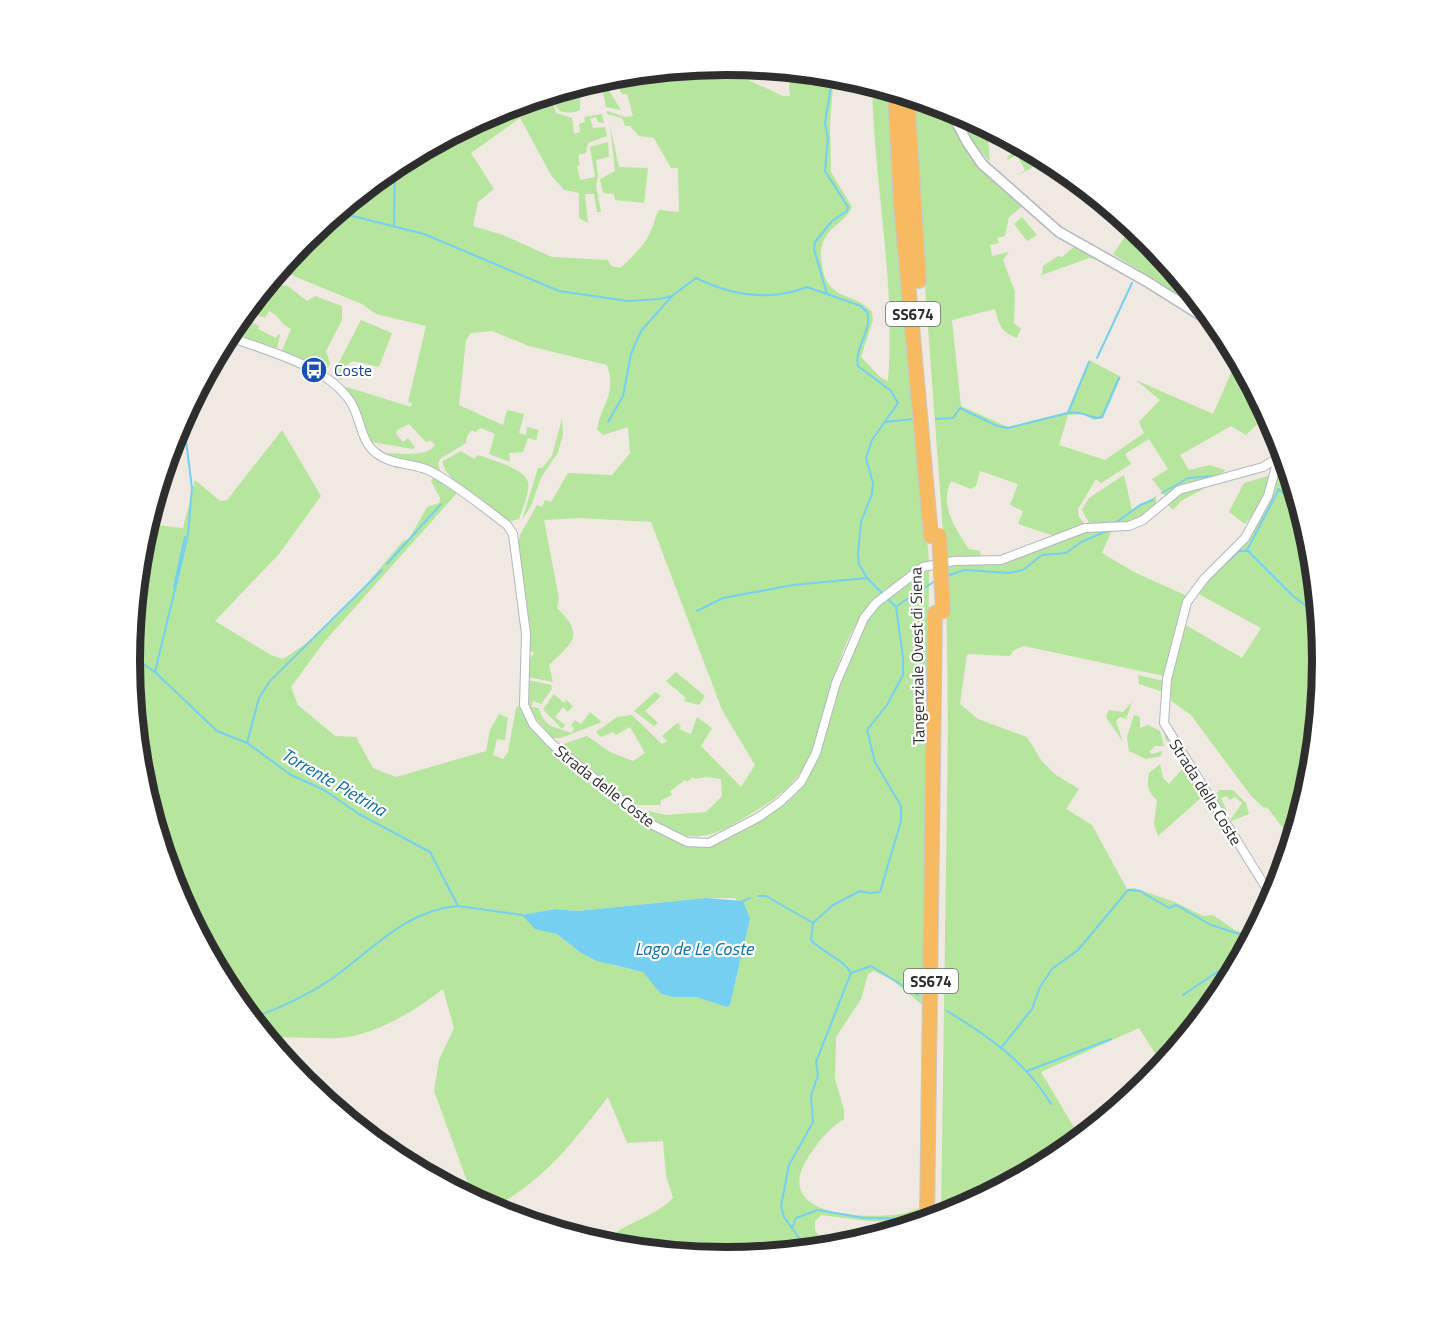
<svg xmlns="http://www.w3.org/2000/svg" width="1453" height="1323" viewBox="0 0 1453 1323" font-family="'Titillium Web',sans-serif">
  <rect width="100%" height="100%" fill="#efe9e1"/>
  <path fill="#b6e59e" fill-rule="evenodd" d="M723,65L733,73L783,96H790L789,86L795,71L834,75L830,122L831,172L852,207C847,220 832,225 825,238C820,247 820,254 822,265C827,302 854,291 872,312L873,320L861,357L880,377L888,381C896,282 874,184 872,85L891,91L929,562L920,565C896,583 871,599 855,626C827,673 828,742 793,782C778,799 757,810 737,822C697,846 675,839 640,809L666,815L706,812L722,796L721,779L706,777L695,779L693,777L687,782L685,780L670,791L672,795L661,800L660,805H633L560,745L587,736L610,752L633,761L645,753L630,727L616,735L613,732L601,737L596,732L617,717L632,715L662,744L667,741L662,736L677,723L681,726L679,729L691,734L697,717L712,728L701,746L741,787L755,765L722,710L651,522L579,518L544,520L559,599L557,608C585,635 573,642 549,665L553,682L528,677L529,660L534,653L530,651L517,550L520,535L537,505L542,507L545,500L551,502L568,473L612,475L630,453L628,427L603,435L597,429C602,403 617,394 607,365L529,346L492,331L471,333L466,340L459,405L503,425L507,410L524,414L519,433L526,435L527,427L539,430L536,440L528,438L523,452L509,453L510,462L489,454L495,434L481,428L475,432L472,430L467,436L466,443L440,459L438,464L441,474L381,453C396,452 426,459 435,445L431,441L426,442L409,424L397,430L396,434L403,442L408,438L415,447L413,449L371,442L357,407L345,389L347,387L411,407L412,403L408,402L426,326L376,314L362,304L279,270C336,201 415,148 497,111C513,103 533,99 550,94L556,113L572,118L574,134L580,132L579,124L585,122L584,117L602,114L604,123L598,122L596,117L590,119L593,128L605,127L607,136L588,143L586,153L578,155L580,165L577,166L580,180L595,177L590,147L608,142L609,157L596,160L598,176L596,185L601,212H597L594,194H585L588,223L579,218V193L564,190L551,175L520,118L471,153L494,189L478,202L473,226L503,235L552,257L608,260L611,266L620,268C629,261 646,243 650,233C654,226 654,218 659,210L679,212L678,168H671L654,138L639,136L630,126H625L622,118L607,114V111L625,117L633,116L627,94H622L616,84L606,79L603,81L621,110L606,107L600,79Z
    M580,85V110C567,116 552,112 554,95Z
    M911,97L944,107L969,152L982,168L1025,204L1009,217L1005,236L997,238L999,243L990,245L992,256L1009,252L1003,260L1015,292L1014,323L1021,329L1017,338C1001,332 999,325 995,309L952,320L961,406L1008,427L1067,412L1089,360L1121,377L1103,418L1094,420L1084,414L1068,415L1059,445L1105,460L1144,433L1139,422L1160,400L1136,380L1213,414L1238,357L1268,414L1246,435L1231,426L1180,455L1189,470L1210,465L1225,470L1222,474L1179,486L1165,496L1152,479L1168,469L1149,439L1125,454L1131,464L1101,483L1096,479L1078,509L1079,517L1087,526L1074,527L1054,536L1018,524L1023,511L1010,505L1018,484L980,471L976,486L971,489L951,481C939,505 956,530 969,549L980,551L981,557L945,558Z
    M955,110L987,127L990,162L974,143Z
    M610,125L619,167L648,168L644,203L615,200L614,194L603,193L600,179L615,171Z
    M1011,140L1047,159L1017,176L1025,170L1017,155L1007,160L1008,156L1017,150Z
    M1022,217L1037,235L1027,241L1014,224Z
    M1132,226L1159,252L1176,293L1113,254Z
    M1075,246L1139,281L1097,260L1089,258L1042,275L1043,266L1058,256L1062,257Z
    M268,283L288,286L307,301L315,296L342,306V320L326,351L330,363L325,375L281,353L291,329C279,323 281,317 269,311L265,318L249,312L237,333L233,335L236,329L232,327Z
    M361,320L392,333L379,367L353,361L348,364L342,380L338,379L341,374L335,370Z
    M252,322L259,326L258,329L276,338L278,334L280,335L277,348L244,338L245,326Z
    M562,418L563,435L558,452L541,478L531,506L522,520L538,468H542L552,456Z
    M282,430L321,496L279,554L215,621L271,655L283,659C332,630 367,583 403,541L409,539L427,507L439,503L440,498L431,481L434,476L457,493L324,642L291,687L298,705L335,736L356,737L373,768L396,777L486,751L490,730L499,714L508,718L505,740L497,739L493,755L503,759L508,752L516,708L520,705L530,726L553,750L648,825L687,844L710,845L725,840L761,819L799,788L860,631L878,605L929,567L926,1008L892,980L874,971L868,974L861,999L836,1037L835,1079L844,1110V1119C827,1130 818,1142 807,1159C772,1217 865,1219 901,1214C908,1213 916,1209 922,1207L923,1223L869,1221L821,1215L815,1221V1230L826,1249L727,1258L605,1246V1242C625,1221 651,1220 673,1198L666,1175L663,1141L627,1143L608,1097C574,1141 541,1185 489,1209L474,1200L434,1091L439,1060L454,1028L443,989C414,1011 375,1036 338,1038C314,1039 291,1036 267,1038L230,993L175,890L141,778L130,661L141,545L147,524L183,528L195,480L220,501L227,500ZM706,898H735L750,919L730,1005L727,1007L696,997H673L661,994L644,972L612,965L581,953L557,934L522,915L555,909L576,911Z
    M461,451L474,459L478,455C491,460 524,468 528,482C530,492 522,510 519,519L511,521L504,519C491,509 439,475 443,461Z
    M1286,459L1312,545L1323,662L1312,778L1293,841L1267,807L1264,808L1251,796L1191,715L1170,700L1172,671L1184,624L1242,658L1261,628L1197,593L1247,541L1275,489L1279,467Z
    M1124,475L1132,510L1156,496V505L1131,523H1089L1082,510L1089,498Z
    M1271,475L1265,495L1253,520L1249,519L1245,524L1229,512L1244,483Z
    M1211,485L1181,501L1173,510L1167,504L1183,491Z
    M1112,530L1102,553L1134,572L1187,596L1181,607L1164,676L1024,646L1014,650L1010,656L967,654L960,704L978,719L1027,737L1041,760L1056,775L1079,789L1066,809L1092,825L1127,889L1134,888L1175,902L1203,916L1213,915L1235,930L1254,936L1223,993L1163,1066L1139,1028L1041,1072L1081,1139L1058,1158L955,1213L941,1217L948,728L946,565L1002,563L1086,531Z
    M676,672L705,696L699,705L684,701L686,698L666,681Z
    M1138,675L1164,681L1163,692L1139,684Z
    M528,680L551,685L552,689L541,704L533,701L531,707L539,708C544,729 558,727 571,733L574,728L571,725L575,720L581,724L590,712L602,722L561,738H553L530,712Z
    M655,692L661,696L645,711L658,723L654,726L634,711Z
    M554,694L564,703L566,700L573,706L568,712L563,707L555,717L565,725L562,729L543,709Z
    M1132,702L1126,719L1120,717L1116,721L1123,742L1106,717L1109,710L1123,712Z
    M1134,715L1140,717V728L1148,725L1160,731L1164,746H1155L1149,752L1152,754L1162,751L1161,756L1146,759L1129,751L1127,737Z
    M1165,729L1218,814L1216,818L1202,797L1158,836L1154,824L1157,800C1147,791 1147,785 1149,773L1160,764L1163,778L1169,784L1184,767L1165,738Z
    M1219,790H1233L1246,803L1249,814L1229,822L1242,803L1235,797L1229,800L1227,796L1221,798L1227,811L1225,814L1214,798Z"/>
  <path fill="#75cff0" d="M706,898L743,901L750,919L730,1005L727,1007L696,997H673L661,994L643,972L597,961L581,953L557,934L535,929L522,915L555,909L577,911Z"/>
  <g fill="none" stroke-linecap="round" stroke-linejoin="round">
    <path stroke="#75cff0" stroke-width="2" d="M337,212L424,234L559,291L628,301L660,299L672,296L696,278C731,295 769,302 807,287L827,294
      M394,225L395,165
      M1097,358L1132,283
      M1069,413C1084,410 1092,421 1102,417L1119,378
      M936,419L953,418L960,408L997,426L1008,428L1068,413L1089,362
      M608,422L623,396L631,354L641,331L672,296
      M884,422L914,419
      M1278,471L1287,464
      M1278,489L1300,505
      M1279,489L1247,550L1292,595L1319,616
      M1162,493L1188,478L1213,476
      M1114,524L1140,505L1153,500
      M387,564L441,504
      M1213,575L1239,551H1246
      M946,576L965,570L1009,573L1023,570L1042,555L1066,553L1081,542L1107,531
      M174,587L185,537
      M897,606L935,581
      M697,611L723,598L793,585L867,578
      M130,655L155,672L217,731L247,743L291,775L324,790L359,814L430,852L458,906L522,915
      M155,672L188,535L192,488L183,417
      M247,743L259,698L270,681L382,570
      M758,896H766L813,923
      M743,901L750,898
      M851,973L871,966L918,995
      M1183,995L1244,954
      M947,1011C987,1035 1027,1063 1051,1104
      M251,1018C279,1009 308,995 333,978C373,949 406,910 458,906
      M1001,1048L1032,1009L1040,987L1052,969L1078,950L1128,890L1140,891L1169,908L1176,905L1211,925L1252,938
      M1027,1071L1111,1039
      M792,1228L796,1218L818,1210L864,1218L920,1219
      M808,1250L784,1217L781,1206L789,1165L813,1122L811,1096L818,1075L816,1062L851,973C842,958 823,953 811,940L813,923L833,905L860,891L869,893L880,892L901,821V806L875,762L867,730L887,705L903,675V657L896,607L867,578L859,564L858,555L861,522L872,494L873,483L866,458L872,440L898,403L891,391L858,366C854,347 873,330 867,312L861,306L827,294L814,249L815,242L832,221L847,211L848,207L825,171L828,138L825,123L831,86L830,75"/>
    <defs>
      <path id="minor" d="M1208,320L1227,337
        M227,336C266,351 326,365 350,401C361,417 360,441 376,453C391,465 412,463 428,470C448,479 489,511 507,525L513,534L526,634L524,705L533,724L552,744L651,824L687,842L709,843L759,817L780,802L801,782L816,753L836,683L864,618L876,603L923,567L954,561L1001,560L1085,528L1129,526L1143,520L1179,490L1263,467L1284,454
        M1273,899L1164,723L1167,679L1187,602L1204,579L1245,538L1268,496L1278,459"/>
      <path id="tertiary" d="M949,108L967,142L982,164L1059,232L1146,281L1208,320
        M1187,286L1206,317"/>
      <path id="trunk" d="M895,92L901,204L931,536
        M907,95L919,281
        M927,1221L935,613"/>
    </defs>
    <use href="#minor" stroke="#b4b7c1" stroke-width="10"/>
    <use href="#tertiary" stroke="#b4b7c1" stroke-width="12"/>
    <use href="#trunk" stroke="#c9c9c9" stroke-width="16"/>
    <use href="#minor" stroke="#fff" stroke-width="8"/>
    <use href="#tertiary" stroke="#fff" stroke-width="9"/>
    <use href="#trunk" stroke="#f8ba60" stroke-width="14"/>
    <defs>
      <path id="trunk-bridge" d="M939,535L943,612"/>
    </defs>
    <use href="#trunk-bridge" stroke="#c9c9c9" stroke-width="16" stroke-linecap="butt"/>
    <use href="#trunk-bridge" stroke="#f8ba60" stroke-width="14"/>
  </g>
  <defs>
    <symbol id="bus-disc" viewBox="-11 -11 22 22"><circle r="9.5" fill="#1a4fb4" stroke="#fff"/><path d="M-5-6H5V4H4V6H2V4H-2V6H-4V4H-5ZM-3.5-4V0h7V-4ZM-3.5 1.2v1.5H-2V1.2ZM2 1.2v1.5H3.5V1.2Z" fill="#fff"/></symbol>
  </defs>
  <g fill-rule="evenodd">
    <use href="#bus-disc" x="299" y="355" width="30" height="30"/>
  </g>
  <g text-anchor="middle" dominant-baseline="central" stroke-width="4.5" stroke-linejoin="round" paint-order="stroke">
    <g fill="#fff" stroke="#6d6d6d" stroke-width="1.5">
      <rect x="886" y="302" width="54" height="24" rx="4.5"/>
      <rect x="904" y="969" width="54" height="24" rx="4.5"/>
    </g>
    <g font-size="15" font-weight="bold" fill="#2e2e2e">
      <text x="913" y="314">SS674</text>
      <text x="931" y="981">SS674</text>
    </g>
    <g font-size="16" fill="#164399" stroke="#fff" text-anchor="start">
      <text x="334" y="370">Coste</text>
    </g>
    <g font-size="16" fill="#2e2e2e" stroke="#fff">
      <text transform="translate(917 656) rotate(-91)">Tangenziale Ovest di Siena</text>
      <text transform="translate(605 786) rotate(38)">Strada delle Coste</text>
      <text transform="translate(1206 792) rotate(58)">Strada delle Coste</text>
    </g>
    <g font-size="18" font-style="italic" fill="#0d6fa3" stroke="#fff">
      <text transform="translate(334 782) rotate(30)">Torrente Pietrina</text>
      <text x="694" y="948">Lago de Le Coste</text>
    </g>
  </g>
  <path d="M0 0H1453V1323H0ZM140 661a586 586 0 1 1 1172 0a586 586 0 1 1-1172 0Z" fill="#fff" fill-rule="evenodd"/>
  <path fill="none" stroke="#2e2e2e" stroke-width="8" d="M140 661a586 586 0 1 1 1172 0a586 586 0 1 1-1172 0Z"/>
</svg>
